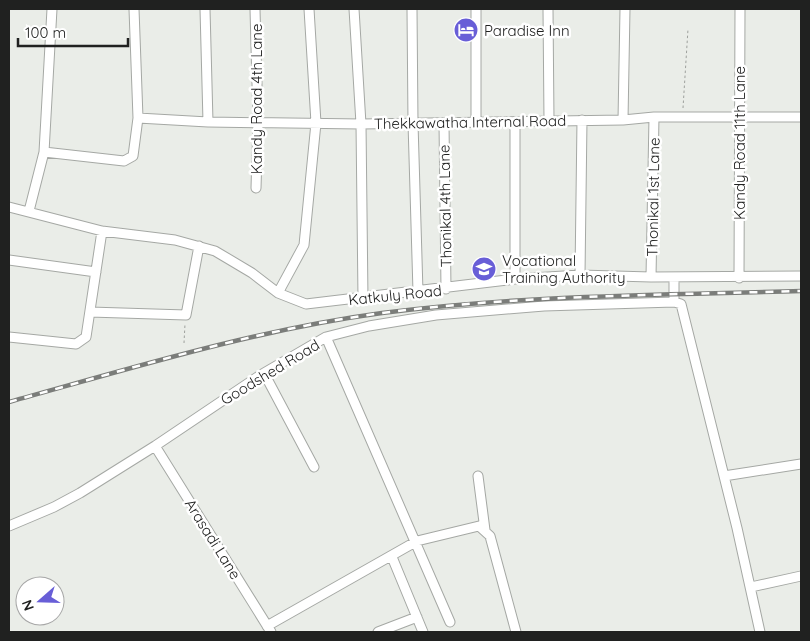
<svg xmlns="http://www.w3.org/2000/svg" width="810" height="641" viewBox="0 0 810 641" font-family="Quicksand,sans-serif">
  <rect width="100%" height="100%" fill="#eaede8"/>
  <g fill="none" stroke-linecap="round" stroke-linejoin="round">
    <defs>
      <path id="street" d="M205,9L208,122
        M255,9L258,122L256,188
        M354,9L361,124L363,299
        M412,9L413,123L418,292
        M548,9L549,121
        M138,118L208,122L361,124L623,120L654,117H801
        M623,120L625,9
        M476,122V9
        M444,123L446,289
        M44,152L124,161L133,156L138,118L134,9
        M9,207L102,231L175,240L215,251L252,273L278,293L306,304L515,279L580,275L651,277L801,276
        M29,211L44,152L52,9
        M9,260L96,272
        M580,275L582,120
        M651,277L654,117
        M674,277V302
        M739,278L740,9
        M515,279V122
        M278,293L304,245L316,123L309,9
        M90,312L186,315L199,246
        M9,337L76,344L86,337L102,231
        M326,337L450,622
        M264,373L314,467
        M155,446L271,632
        M478,476L485,530
        M724,476L801,464
        M9,526L54,507L80,493L155,446L259,376L326,337L369,326L436,315L544,306L674,302L681,304L737,528L760,632
        M392,557L423,632
        M751,587L801,576
        M267,626L417,541L479,526L490,536L516,632
        M378,632L417,617"/>
    </defs>
    <use href="#street" stroke="#a5a8a4" stroke-width="11"/>
    <path stroke="#9ea19d" stroke-width="1" stroke-dasharray="2.5 2.5" stroke-linecap="butt" d="M683,108L688,29
      M184,343L185,324"/>
    <use href="#street" stroke="#fff" stroke-width="9"/>
    <defs>
      <path id="rail" d="M9,402C132,368 255,330 382,313C521,295 661,295 801,291"/>
    </defs>
    <use href="#rail" stroke="#7b7d7a" stroke-width="4.5"/>
    <use href="#rail" stroke="#fff" stroke-width="2.5" stroke-dasharray="8" stroke-linecap="butt"/>
  </g>
  <defs>
    <symbol id="hotel-disc" viewBox="-11 -11 22 22"><circle r="9.5" fill="#685ed7" stroke="#fff"/><path d="M-6-4.5h1.5V1H6V5H4.5V3h-9V5H-6ZM-4 0a1.8 1.8 0 1 1 3.6 0ZM.5 0V-2.5h3Q6-2.5 6 0Z" fill="#fff"/></symbol>
    <symbol id="university-disc" viewBox="-11 -11 22 22"><circle r="9.5" fill="#685ed7" stroke="#fff"/><path d="M0-5L7-2L0 1L-7-2ZM-4 1L0 2.5L4 1V4Q0 6-4 4Z" fill="#fff"/></symbol>
  </defs>
  <g fill-rule="evenodd">
    <use href="#hotel-disc" x="452" y="16" width="28" height="28"/>
    <use href="#university-disc" x="470" y="255" width="28" height="28"/>
  </g>
  <g text-anchor="middle" dominant-baseline="central" stroke-width="5" stroke-linejoin="round" paint-order="stroke">
    <g font-size="15" fill="#202120" stroke="#fff" text-anchor="start">
      <text x="484" y="30">Paradise Inn</text>
      <text x="502" y="260">Vocational<tspan x="502" dy="17">Training Authority</tspan></text>
    </g>
    <g font-size="15" fill="#202120" stroke="#fff">
      <text transform="translate(256 99) rotate(-90)">Kandy Road 4th Lane</text>
      <text transform="translate(470 122) rotate(-1)">Thekkawatha Internal Road</text>
      <text transform="translate(739 143) rotate(-90)">Kandy Road 11th Lane</text>
      <text transform="translate(653 197) rotate(-89)">Thonikal 1st Lane</text>
      <text transform="translate(445 206) rotate(-91)">Thonikal 4th Lane</text>
      <text transform="translate(395 295) rotate(-6)">Katkuly Road</text>
      <text transform="translate(270 372) rotate(-31)">Goodshed Road</text>
      <text transform="translate(213 539) rotate(58)">Arasadi Lane</text>
    </g>
  </g>
  <rect width="810" height="641" fill="none" stroke="#202120" stroke-width="20"/>
  <g transform="translate(40 601) rotate(250)"><circle r="24" fill="#ffffff" stroke="#a6a6a6"/>
  <path d="M0-4L9 19L0 12L-9 19Z" fill="#685ed7"/>
  <text y="-8" font-size="14" font-weight="bold" text-anchor="middle" fill="#202120">N</text>
  </g>
  <path d="M18 38v8h110v-8" fill="none" stroke="#202120" stroke-width="2.5"/>
  <text x="25" y="38" font-size="15" fill="#202120" stroke="#ffffff" stroke-width="4" paint-order="stroke">100 m</text>
</svg>
